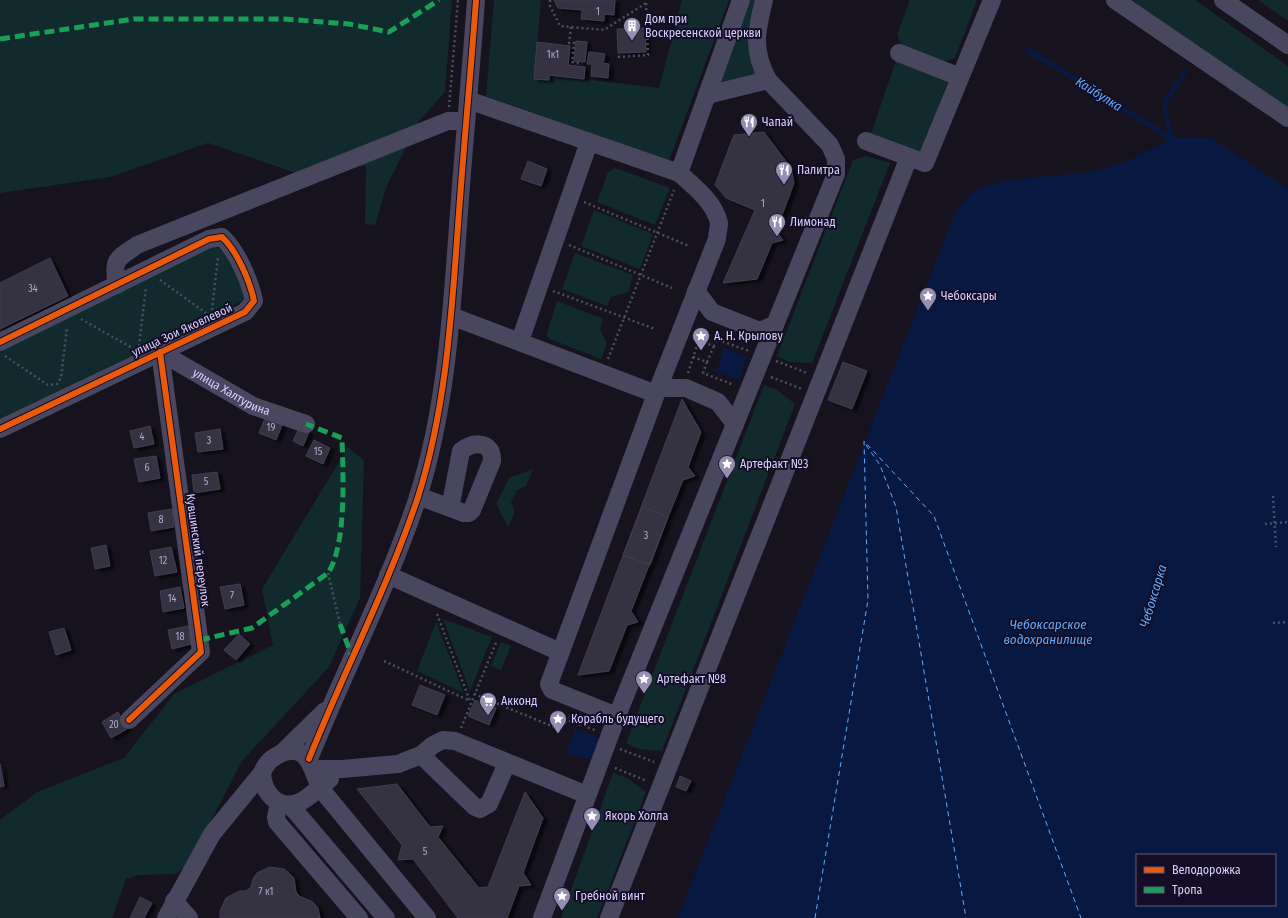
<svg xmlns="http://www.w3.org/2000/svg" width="1288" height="918" viewBox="0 0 1288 918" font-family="'Fira Sans Condensed',sans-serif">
  <defs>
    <filter id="shadow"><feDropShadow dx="4.5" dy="2.5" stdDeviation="1" flood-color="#0009"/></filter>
  </defs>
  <rect width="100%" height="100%" fill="#16131f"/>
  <path fill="#112a2d" d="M0,0H452L445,92L419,121L386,188L375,225L365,224L366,166L305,176L208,143L110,177L0,193Z
    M494,0H541L534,79L548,80L549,75L659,88L682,0H729L669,161L486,96Z
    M744,0H760L758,76L720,84Z
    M910,0H977L955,58L939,63L902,47L897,35Z
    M1130,0H1195L1288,66V108Z
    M1258,0H1288V21Z
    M896,61L948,81L921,152L871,133Z
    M866,156L890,163L812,363L789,362L777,356L853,160Z
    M615,168L670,188L655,225L597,202L608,172Z
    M594,210L653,234L640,269L581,246Z
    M220,247C230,256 244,284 245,298L239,303L0,420V350L209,248Z
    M575,253L633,275L628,292L611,297L607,306L562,289Z
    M557,301L603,319L600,329L607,344L601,359L550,339L546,336Z
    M764,385L777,390L795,404L662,751L639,749L626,743Z
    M348,447L364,461L360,598L329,667L242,761L188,865L176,874L138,875L126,879L112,918H0V820L37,792L124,758L174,694L273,645L262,589Z
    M533,469L526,486L517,490L511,502L515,512L508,527L496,504L509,478Z
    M443,619L492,637L470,691Z
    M436,622L464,693L417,671Z
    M501,642L511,646L501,670L491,666Z
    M613,773L627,778L646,792L597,918H561Z"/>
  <path fill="#081941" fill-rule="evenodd" d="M1171,138H1211L1288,189V918H678L955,213C960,207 965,199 971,194C993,176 1068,177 1099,170C1125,164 1147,151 1171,138ZM1137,855H1275V905H1137Z
    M724,348L747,357L739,380L716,371Z
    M575,729L599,738L591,760L567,752Z"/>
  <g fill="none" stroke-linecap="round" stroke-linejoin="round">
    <path stroke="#081941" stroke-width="4.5" d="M1028,50L1171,138
      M1172,143L1165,107L1166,100L1186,71"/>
    <path stroke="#5facff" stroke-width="1" stroke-dasharray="5 4" stroke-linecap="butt" d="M866,445L880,465L896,507L966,918
      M815,918L868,600L864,441L934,516L1081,918"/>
  </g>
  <path fill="#343042" stroke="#433c54" filter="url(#shadow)" d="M554,0H615L614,15L604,14V21L581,19L582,10L558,8Z
    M645,28L646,52L618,53L617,29Z
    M576,41L587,42L585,62L574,61Z
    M537,42L570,46L568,65L585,67L584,79L549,75V80L534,79Z
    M589,52L605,54L603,63L609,64L608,78L591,76L592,64H587Z
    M764,132L791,168L794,183L776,231L783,240L772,243L757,279L723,283L755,210L726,198L715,185L734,135Z
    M528,161L547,169L541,186L521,179Z
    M50,258L68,296L0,329V283Z
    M843,362L867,371L852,409L828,400Z
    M682,399L701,432L688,467L695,476L683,480L668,517L631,611L638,622L627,625L609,671L578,675Z
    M266,416L283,423L276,440L259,433Z
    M150,426L154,444L134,448L130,431Z
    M299,428L309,432L303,446L293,441Z
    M220,429L223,449L198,452L195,433Z
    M314,440L330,448L323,464L306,456Z
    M156,456L160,478L139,482L134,459Z
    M217,472L220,489L194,493L192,475Z
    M642,507L668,517L650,565L623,555Z
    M172,509L174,527L151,531L148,513Z
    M106,545L110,566L95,569L91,548Z
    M171,547L177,572L155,576L150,551Z
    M240,584L244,605L225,609L220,587Z
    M180,587L184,608L163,612L160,591Z
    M188,626L191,644L172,649L168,630Z
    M64,628L71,650L56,655L49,632Z
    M239,634L250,644L236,660L224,650Z
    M420,685L445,695L437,715L412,705Z
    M475,700L496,708L489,725L468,716Z
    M118,712L127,729L111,738L102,722Z
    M0,764L4,786L0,787Z
    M680,776L691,781L686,791L676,787Z
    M397,784L430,827L443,826L438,837L479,888L488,887L525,792L543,818L523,873L531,885L519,886L507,918H458L413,859L398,860L402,845L357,789Z
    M270,867L284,869L289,873L294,878L296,892L299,896L313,902L318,908L320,918H220V911L226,898L239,891H246L251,887L253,879L257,873Z
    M140,897L152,903L144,918H130Z"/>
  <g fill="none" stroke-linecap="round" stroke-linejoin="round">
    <path stroke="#445261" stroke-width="2.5" stroke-dasharray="2 3" stroke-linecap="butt" d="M550,0V6L560,26L604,30L646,3
      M571,27L569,43H574L572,62L582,64
      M618,57L648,55L646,0
      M449,107L458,0
      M584,202L689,246
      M569,245L672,288
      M160,280L206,313
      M553,291L655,329
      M212,310L218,257
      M81,319L134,349
      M699,341L714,346L716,339L749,351
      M139,346L146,287
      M5,356L48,385L57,384L61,378L67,327
      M693,357L707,362L703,373L734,385
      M608,359L674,190
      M776,361L807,373
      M707,362L714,346
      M688,373L703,327
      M771,377L802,389
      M1273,496L1276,547
      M1265,524L1288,522
      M328,573L340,624
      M437,614L470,701
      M1273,623L1288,622
      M384,661L470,701
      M474,694L559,729L566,722L570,721L595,730
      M461,728L497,640
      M620,749L654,762
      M615,768L647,781"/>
    <g stroke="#494760" stroke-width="18">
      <path d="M764,0C756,32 752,50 768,80"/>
      <path d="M1115,0L1288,118"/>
      <path d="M1223,0L1288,45"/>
      <path d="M899,53L960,77"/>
      <path d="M468,100L679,173C694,186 715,203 719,223C719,228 717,234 717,239L656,394"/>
      <path d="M866,141L925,163L992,0"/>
      <path d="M679,173L741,0"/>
      <path d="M117,285C112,259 117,259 137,245L448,121H466"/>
      <path d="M696,291L712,312L760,331L774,325"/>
      <path d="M451,316L656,394L549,684L552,690L617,716"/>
      <path d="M520,341L589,142"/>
      <path d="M0,342L209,239L222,237C237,251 250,281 254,301L245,312L0,429"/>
      <path id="s1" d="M160,352L253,406L306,424"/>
      <path d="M659,388H686L718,402L735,424"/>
      <path d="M418,496L464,513H469L472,510L492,461C493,441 474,441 461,451L450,508"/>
      <path d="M388,575L560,652"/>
      <path d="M129,720L201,652L160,352"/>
      <path d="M283,752L325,711"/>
      <path d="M421,755L475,807L480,809L489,804L507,763"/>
      <path d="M309,759C344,671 388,587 418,497C447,406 452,307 459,212C464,142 471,71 476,0"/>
      <path d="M314,769H342L398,764L421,755L433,745L443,740L455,741L587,795"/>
      <path d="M262,773C263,793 278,811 300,802C310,798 320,786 330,779"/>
      <path d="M279,803L276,817L277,822L359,918"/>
      <path d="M290,805L386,918"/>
      <path d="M174,901L189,918"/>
      <path d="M166,918L212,834L262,773C266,763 270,759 280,754C307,741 312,769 319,785C322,791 326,795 330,800L427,918"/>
      <path d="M542,918L617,716L836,174V159L830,145L768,80L707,95"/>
      <path d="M609,918L909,157"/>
    </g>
    <path stroke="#1a9f57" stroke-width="5" stroke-dasharray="10 5" stroke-linecap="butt" d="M0,39L134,19H284L349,24L389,32L439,0
      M340,624L352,657
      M200,640L252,628L328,573C347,544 343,473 342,438L306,424"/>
    <defs>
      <path id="cycleway" d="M0,342L209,239L222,237C237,251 250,281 254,301L245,312L0,429
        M129,720L201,652L160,352
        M309,759C344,671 388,587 418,497C447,406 452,307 459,212C464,142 471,71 476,0"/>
    </defs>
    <use href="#cycleway" stroke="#130d25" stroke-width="8"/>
    <use href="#cycleway" stroke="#e8590c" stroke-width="6"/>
  </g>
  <defs>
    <symbol id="building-pin" viewBox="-11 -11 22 30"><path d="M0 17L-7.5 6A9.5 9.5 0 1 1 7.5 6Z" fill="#958eb1" stroke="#130d25"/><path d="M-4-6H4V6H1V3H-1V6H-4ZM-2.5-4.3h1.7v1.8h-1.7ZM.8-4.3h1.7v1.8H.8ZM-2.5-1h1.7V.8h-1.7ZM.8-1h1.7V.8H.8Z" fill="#fff"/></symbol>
    <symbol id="restaurant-pin" viewBox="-11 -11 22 30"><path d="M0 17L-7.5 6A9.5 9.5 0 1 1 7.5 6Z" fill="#958eb1" stroke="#130d25"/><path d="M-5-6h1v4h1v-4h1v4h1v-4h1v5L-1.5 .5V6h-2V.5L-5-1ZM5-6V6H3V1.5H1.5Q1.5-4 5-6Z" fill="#fff"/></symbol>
    <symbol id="sight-pin" viewBox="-11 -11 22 30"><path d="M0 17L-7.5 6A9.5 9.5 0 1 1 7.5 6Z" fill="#958eb1" stroke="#130d25"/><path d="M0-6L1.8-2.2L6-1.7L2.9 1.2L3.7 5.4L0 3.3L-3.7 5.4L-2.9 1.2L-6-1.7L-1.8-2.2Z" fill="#fff"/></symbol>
    <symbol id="supermarket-pin" viewBox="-11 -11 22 30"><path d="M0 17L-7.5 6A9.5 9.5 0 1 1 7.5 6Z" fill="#958eb1" stroke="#130d25"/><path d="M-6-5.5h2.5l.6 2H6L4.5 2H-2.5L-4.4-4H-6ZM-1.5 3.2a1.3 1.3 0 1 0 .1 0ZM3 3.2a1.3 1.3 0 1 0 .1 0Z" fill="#fff"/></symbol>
  </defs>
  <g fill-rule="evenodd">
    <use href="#building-pin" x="622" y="16" width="20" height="27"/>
    <use href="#restaurant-pin" x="739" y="112" width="20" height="27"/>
    <use href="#restaurant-pin" x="774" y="160" width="20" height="27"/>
    <use href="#restaurant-pin" x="767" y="212" width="20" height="27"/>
    <use href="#sight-pin" x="918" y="286" width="20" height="27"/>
    <use href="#sight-pin" x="691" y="326" width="20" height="27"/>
    <use href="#sight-pin" x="717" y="454" width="20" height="27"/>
    <use href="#sight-pin" x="634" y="669" width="20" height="27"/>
    <use href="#supermarket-pin" x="478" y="691" width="20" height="27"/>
    <use href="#sight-pin" x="548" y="709" width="20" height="27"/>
    <use href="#sight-pin" x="582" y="806" width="20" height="27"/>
    <use href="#sight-pin" x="552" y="886" width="20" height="27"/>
  </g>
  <g text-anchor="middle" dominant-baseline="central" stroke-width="4" stroke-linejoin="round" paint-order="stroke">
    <g font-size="10" fill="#b0a9d0">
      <text x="598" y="12">1</text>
      <text x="553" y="55">1к1</text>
      <text x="763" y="204">1</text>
      <text x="33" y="289">34</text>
      <text x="271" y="428">19</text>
      <text x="142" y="437">4</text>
      <text x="209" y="441">3</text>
      <text x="318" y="452">15</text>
      <text x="147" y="468">6</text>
      <text x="206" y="482">5</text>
      <text x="161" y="520">8</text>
      <text x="646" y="536">3</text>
      <text x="163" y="561">12</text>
      <text x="232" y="596">7</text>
      <text x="172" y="599">14</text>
      <text x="180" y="637">18</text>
      <text x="114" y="725">20</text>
      <text x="425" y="852">5</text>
      <text x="266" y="892">7 к1</text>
    </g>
    <g font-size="12" fill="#d9d1ff" stroke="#130d25" text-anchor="start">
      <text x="645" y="19">Дом при<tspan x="645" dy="14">Воскресенской церкви</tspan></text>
      <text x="762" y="122">Чапай</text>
      <text x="797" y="170">Палитра</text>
      <text x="790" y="222">Лимонад</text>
      <text x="941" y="296">Чебоксары</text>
      <text x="714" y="336">А. Н. Крылову</text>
      <text x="740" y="464">Артефакт №3</text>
      <text x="657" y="679">Артефакт №8</text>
      <text x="501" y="701">Акконд</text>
      <text x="571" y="719">Корабль будущего</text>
      <text x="605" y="816">Якорь Холла</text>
      <text x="575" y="896">Гребной винт</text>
    </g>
    <g font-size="12" fill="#d9d1ff" stroke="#130d25">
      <text transform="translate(182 330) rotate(-25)">улица Зои Яковлевой</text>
      <text stroke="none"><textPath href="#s1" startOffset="82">улица Халтурина</textPath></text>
      <text transform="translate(198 550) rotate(82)">Кувшинский переулок</text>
    </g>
    <g font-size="13" font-style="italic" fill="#5facff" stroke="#130d25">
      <text transform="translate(1099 94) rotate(32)">Кайбулка</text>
      <text transform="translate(1153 596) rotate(-73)">Чебоксарка</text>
      <text x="1048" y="624">Чебоксарское<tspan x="1048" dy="15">водохранилище</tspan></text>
    </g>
  </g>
  <rect x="1136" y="854" width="140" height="52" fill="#130d25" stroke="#625b7c"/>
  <rect x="1144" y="867" width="20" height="6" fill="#e8590c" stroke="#625b7c"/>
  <text x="1172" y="874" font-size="12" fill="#d9d1ff">Велодорожка</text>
  <rect x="1144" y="887" width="20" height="6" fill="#1a9f57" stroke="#625b7c"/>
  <text x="1172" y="894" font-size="12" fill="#d9d1ff">Тропа</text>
</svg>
